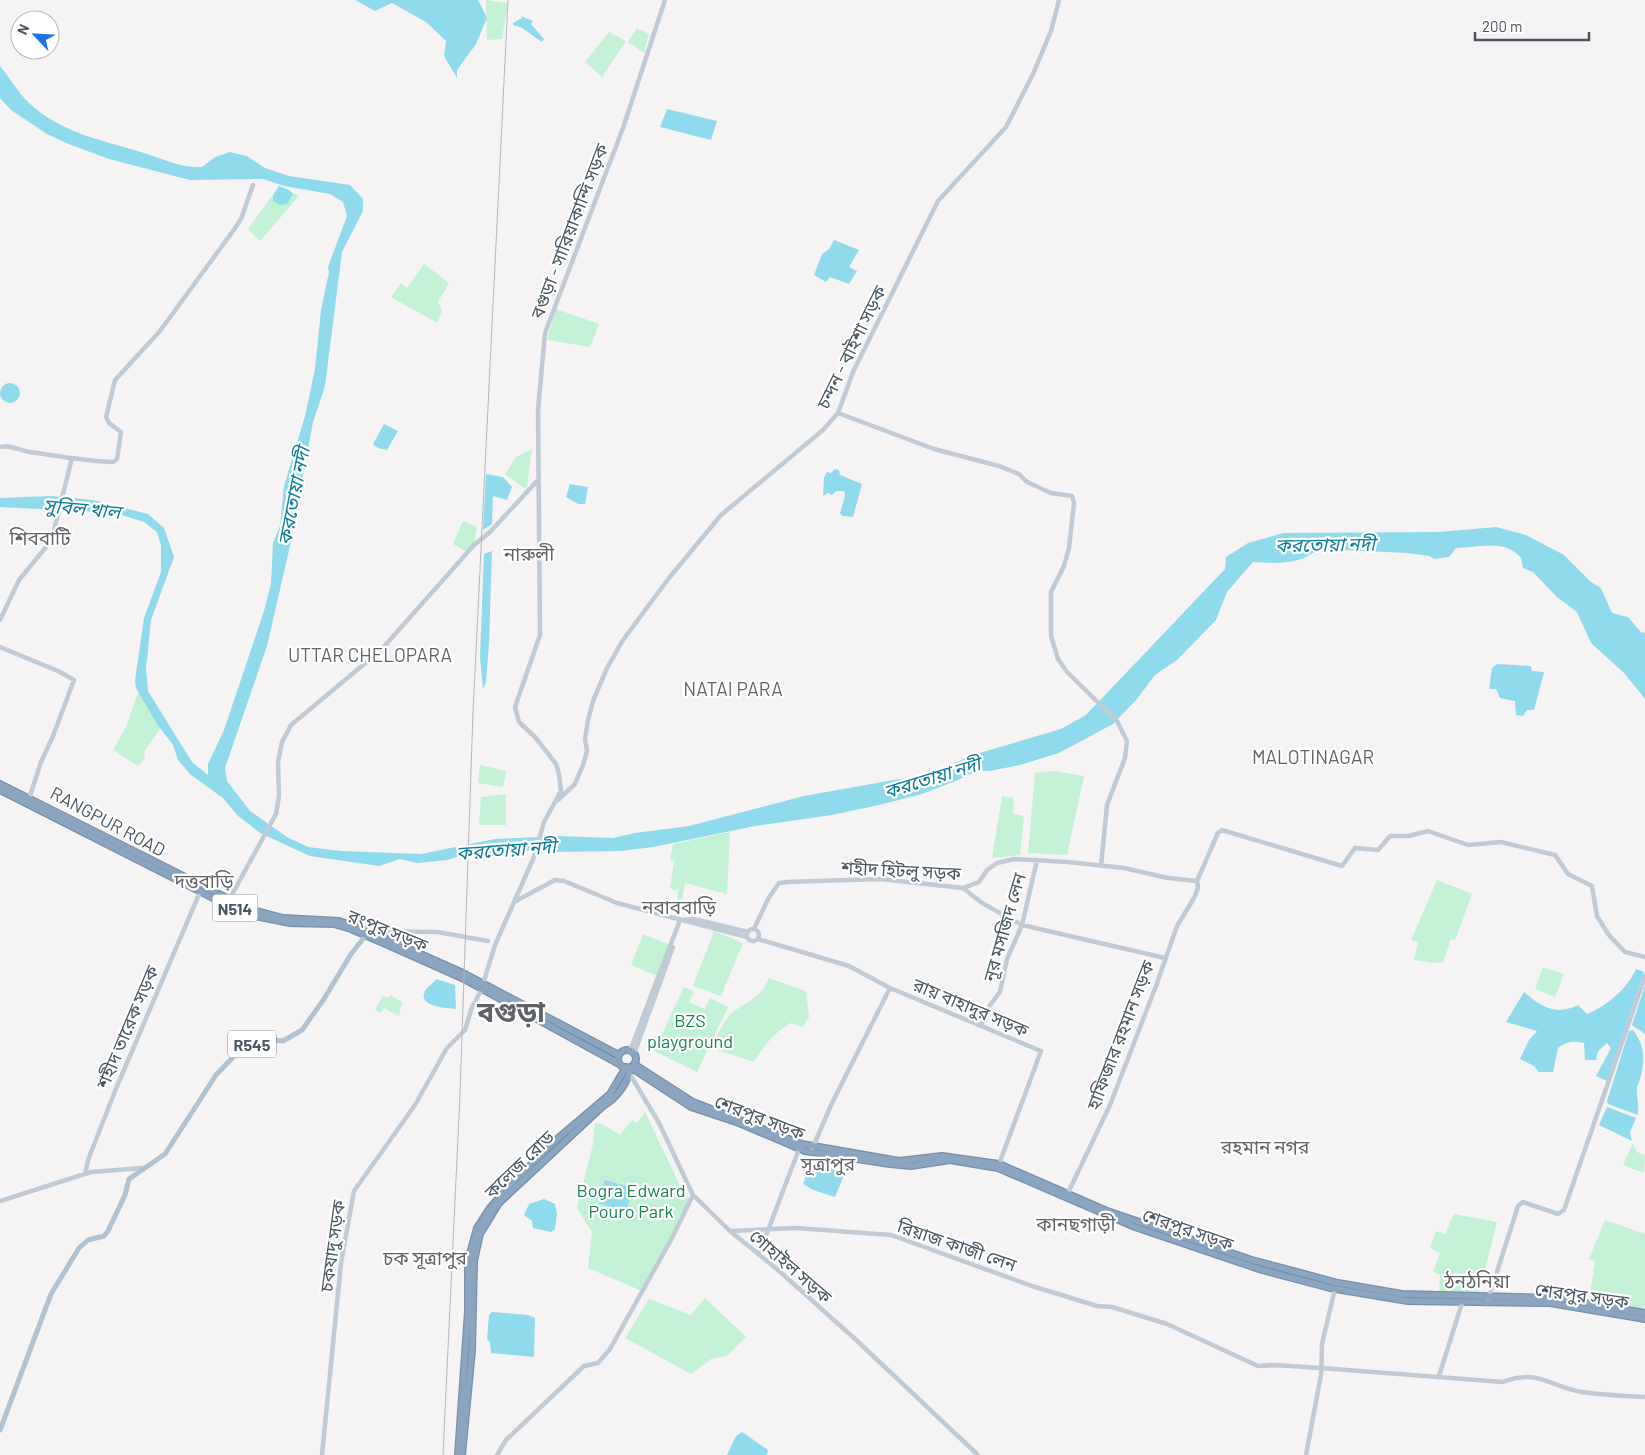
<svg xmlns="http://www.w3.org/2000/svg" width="1645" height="1455" viewBox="0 0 1645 1455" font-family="Barlow,'Noto Sans Bengali',sans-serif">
  <rect width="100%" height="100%" fill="#f5f3f3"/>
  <path fill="#c3f1d5" d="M486,0L508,3L502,39L487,40Z
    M637,28L649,34L644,53L628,42Z
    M609,32L626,41L602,77L585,62Z
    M279,186L299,196L260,241L248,229Z
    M424,264L449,283L438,302L442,311L437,323L391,297L401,283L407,288Z
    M556,309L599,324L590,347L547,340Z
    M532,449L527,487L524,488L505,474L516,457Z
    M463,521L477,527L474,545L465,551L453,544Z
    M139,690L162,726L144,752L145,758L138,766L113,750L126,727Z
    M480,765L506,771L503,787L478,783Z
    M1053,771L1084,776L1067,855L1028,853L1035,773Z
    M506,794V825H479L481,797Z
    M1002,796L1014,798L1013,814L1024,816L1020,855L992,858Z
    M730,832L727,894L685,883L678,919L674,918L679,887L676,891L670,888L674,861L670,860L673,844Z
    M1437,880L1472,894L1455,940L1451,939L1443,962L1435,963L1414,960L1418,942L1411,940Z
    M714,931L743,943L721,996L693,986Z
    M643,934L670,945L657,976L631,965Z
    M1543,967L1564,974L1555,997L1535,989Z
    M769,978L806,991L809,1017L803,1027L791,1023C774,1033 764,1045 754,1062L712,1048C717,1037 724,1018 734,1011C751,1000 760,998 769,978Z
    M684,987L694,991L689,1002L705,1009L710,998L728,1007L697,1072L654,1051Z
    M390,995L402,1002L399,1016L384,1008L381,1013L375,1010L383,996L388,998Z
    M645,1112L683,1192L690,1200L642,1291L588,1268L592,1232L577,1208L593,1144L595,1123L602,1124L620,1135L632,1120L637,1123Z
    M1633,1143L1637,1152L1645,1155L1644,1173L1623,1165Z
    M1454,1214L1497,1222L1479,1293L1439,1294L1440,1275L1433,1272L1440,1253L1430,1248L1436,1231L1445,1234Z
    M1605,1220L1645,1234V1310L1589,1300L1595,1261L1589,1259Z
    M705,1298L746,1337L727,1356L711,1359L691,1374L625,1338L649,1299L691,1315Z"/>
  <path fill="#90daee" d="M355,0H478L487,18L476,44L457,70V78L444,56L446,41L426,22L392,3L375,11Z
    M521,16L533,21L531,24L544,39L542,42L522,28L513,25V23L522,18Z
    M0,66C10,78 17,91 28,102C64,136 106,140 150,155C169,161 182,168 202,167L215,157L230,152L247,156L265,168L289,176L350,185L363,199V211L342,252L325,386L313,422L290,546L267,646L225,768L227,781L250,811L287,837L308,847L341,851L421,854L495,839L558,836L613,838L635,833L689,826L804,796L927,774L976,754L1061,729L1086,715L1225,569L1226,557L1248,543L1283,533L1439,532L1496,527L1526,535L1564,555L1591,582L1601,588L1612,613L1628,617L1641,632L1645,633V699L1624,673L1591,643L1577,612L1557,597L1533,572L1523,568L1521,558C1505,538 1477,548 1456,548L1449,557L1435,559L1429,556L1407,553L1324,549C1313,551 1307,558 1298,560C1283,564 1268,563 1253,562L1227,592L1216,620L1177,660L1155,675L1137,699L1113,724L1059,753L1020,765L989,771H976L958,780L922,794L879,805L832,815L755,826L653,847L621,851L551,852L533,850L498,855L486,852L462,855L448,860L417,863L400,859L379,866L310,856L260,833L237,815L223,798L191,775L178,760L173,745L157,724L136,688L135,681L144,618L161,572V546L157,532L144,522L115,513L0,507V498L51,496L93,500L148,514L164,528L174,557L151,620L146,669L148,691L192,762L208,775V764L224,730L264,611L271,583L273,543L280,526L284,486L305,416L315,369L321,310L329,272L328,267L347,216L343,202L330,194L284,186L263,179L190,180L109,159L66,143L47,134L11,110L0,98Z
    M667,109L717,121L711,140L660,127Z
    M279,186L289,190L293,194L287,204L279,205L273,201V196Z
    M834,240L859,250L849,267L857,271L849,284L830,277L826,282L814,275L822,254L829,249Z
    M0 393a10 10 0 1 1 20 0a10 10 0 1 1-20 0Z
    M384,424L398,431L387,450L378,448L373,444Z
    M835,469L839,470L840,475L862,484L853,517L843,516L840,513L845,496L844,491H836L832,495L828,493L823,496L824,478L827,472L831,473Z
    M486,474L503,477L512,487L507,500L493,496L492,524L483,530Z
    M570,484L588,487L585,504H578L566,497Z
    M492,551L489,643L486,682L483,689L480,657L484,554Z
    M1497,664L1531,666L1532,671L1544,672L1534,710H1527L1523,716L1516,715L1515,701L1500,698L1496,689H1489L1492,668Z
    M1636,969L1644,972L1607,1081L1596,1076L1611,1048L1607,1043L1598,1051L1596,1060H1585L1584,1043C1573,1041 1568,1041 1558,1048L1553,1072H1539L1534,1066L1520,1059L1529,1040L1537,1031L1506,1022L1524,992C1542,1007 1555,1016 1578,1005L1587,1014C1607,1006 1627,989 1636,969Z
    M436,979L455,985L456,1009C446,1008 417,1007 425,991C428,986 433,984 436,979Z
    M1645,985V1034L1632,1025Z
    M1633,1030C1645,1045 1645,1061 1640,1079C1639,1083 1636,1087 1637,1091C1637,1099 1639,1106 1638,1115L1608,1104L1607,1101L1629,1031Z
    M1607,1107L1636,1118L1630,1132L1632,1141L1599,1125Z
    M811,1162L845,1173L835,1197L813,1190L803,1184Z
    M605,1180L633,1188L626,1211L599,1204Z
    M544,1199L555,1204L557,1214L555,1229L551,1232L533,1228L532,1221L524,1215L529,1204Z
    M492,1312L528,1315L535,1318L534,1357L491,1353L490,1342L487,1339L489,1315Z
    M742,1432L768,1450L767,1455H727L736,1436Z"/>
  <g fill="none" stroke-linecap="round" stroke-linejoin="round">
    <defs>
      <path id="highway" d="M0,784L249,909L283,918L339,921L364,929L463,973L619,1055
        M0,790L211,897L255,916L290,923L334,924L351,929L388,945L462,978L619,1064
        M618 1059a9 9 0 1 1 18 0a9 9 0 1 1-18 0Z
        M634,1064L693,1102L802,1144L899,1161L942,1156L999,1164L1107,1211L1252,1260L1338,1283L1402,1294L1557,1298L1645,1313
        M458,1455L468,1311V1261L477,1228L490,1208L513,1182L556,1140L610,1094L626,1067
        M462,1455L472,1350L474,1261L480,1234L499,1203L603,1106C616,1099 629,1082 630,1067L691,1107L739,1123L805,1151L890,1164L911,1166L950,1160L998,1168L1135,1227L1262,1270L1330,1288L1408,1301L1550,1303L1645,1319"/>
    </defs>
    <use href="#highway" stroke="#7690ad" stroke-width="8"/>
    <path stroke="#c1cbd6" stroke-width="4.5" d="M838,413L934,449L999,466L1019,474L1027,482L1051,493L1072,496L1074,503L1069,548L1064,566L1051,592V636L1058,659L1067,672L1117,721L1127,741L1125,758L1107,805L1101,866
      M0,447C11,444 20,451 30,452C58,456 85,461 113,462L117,459L121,432L109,423L106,417L115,380L160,331L233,231L241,219L253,185
      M0,620L19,580L46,547L53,534L72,458
      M0,647L58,671L74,680L53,736L41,762L28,802
      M558,800L575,784L583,765L587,751L585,739L588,720L593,701L607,668L623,640L669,578L721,515L823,430L838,413L853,372L938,201L1006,127L1033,74L1051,31L1059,0
      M963,888L982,903L1022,925L1165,958
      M228,902L276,814L279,796L278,762L282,742L291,725L381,650L474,545L490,532L538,480
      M514,902L555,880L564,881L617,903L747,937
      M747 935a6 6 0 1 1 12 0a6 6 0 1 1-12 0Z
      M754,929L768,899L779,883L787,882L880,879L963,888L979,882L987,870L997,863L1014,859L1068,862L1124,868L1168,878L1197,881
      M369,931L437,932L488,941
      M758,939L849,966L890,988L1041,1051L998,1167
      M483,984L495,945L534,857L544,822L561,791L559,774L556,764L535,737L519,722L515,707L540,635L538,410L545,333L623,128L665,0
      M981,1026L987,1009L1000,992L1007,959L1022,925L1037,860
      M630,1051L680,920L694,919L748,932
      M634,1054L673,947
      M628,1071L659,1123L693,1195L730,1231L778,1270L854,1338L978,1455
      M812,1149L832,1103L890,988
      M85,1174L88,1160L115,1091L200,892
      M1067,1195L1110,1105L1156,986L1177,926L1194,898L1198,888L1197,881L1218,833L1222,830L1342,866L1355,848L1378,850L1390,836H1409L1428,831L1468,845L1501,842L1555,855L1568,874L1592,886L1597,916L1608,934L1625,952L1645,957
      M0,1201L91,1172L143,1168
      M730,1231L796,1228L891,1235L1032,1286L1097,1306L1112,1307L1167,1324L1258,1366L1274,1365L1321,1368L1503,1382C1539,1368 1550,1387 1582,1392C1603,1395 1624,1396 1645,1397
      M759,1254L799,1149
      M1487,1303L1518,1206L1523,1202L1558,1214L1564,1210L1645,976
      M1439,1376L1462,1303
      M322,1455L341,1263L354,1191L415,1105L447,1048L465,1030L472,1007L482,989
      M497,1455L506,1440L584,1366L598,1363L610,1349L672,1238L693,1195
      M1306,1455L1321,1375L1322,1344L1335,1289"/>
    <path stroke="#b3c2d1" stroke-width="5" d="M0,1430L51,1294L79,1248L88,1240L104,1236L108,1231L125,1195L129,1179L165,1154L216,1075L235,1055L256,1041L265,1039L283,1041L302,1030L324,999L351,954L366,935"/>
    <use href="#highway" stroke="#8ba5c1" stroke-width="5.5"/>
    <path stroke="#b5b8bd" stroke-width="1" d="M443,1455L460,1094L473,712L508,0"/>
  </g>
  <g text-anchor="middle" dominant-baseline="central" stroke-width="4.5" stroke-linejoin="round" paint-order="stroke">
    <g fill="#fff" stroke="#808990" stroke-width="1">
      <rect x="212.5" y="894.5" width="45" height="27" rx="4"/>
      <rect x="228" y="1030.5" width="48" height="27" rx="4"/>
    </g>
    <g font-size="16" font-weight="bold" fill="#4a5661">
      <text x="235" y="908">N514</text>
      <text x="252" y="1044">R545</text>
    </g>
    <g font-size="18" fill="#4a5661" stroke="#fff">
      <text transform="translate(569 231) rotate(-69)">বগুড়া - সারিয়াকান্দি সড়ক</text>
      <text transform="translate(851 347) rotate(-64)">চন্দন - বাইশা সড়ক</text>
      <text transform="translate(108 821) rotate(28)">RANGPUR ROAD</text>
      <text transform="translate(901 870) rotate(3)">শহীদ হিটলু সড়ক</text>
      <text transform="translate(1004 927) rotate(-74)">নূর মসজিদ লেন</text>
      <text transform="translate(388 930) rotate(22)">রংপুর সড়ক</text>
      <text transform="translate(971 1007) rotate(23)">রায় বাহাদুর সড়ক</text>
      <text transform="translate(127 1027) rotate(-67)">শহীদ তারেক সড়ক</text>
      <text transform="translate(1120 1035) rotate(-69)">হাফিজার রহমান সড়ক</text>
      <text transform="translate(760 1117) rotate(21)">শেরপুর সড়ক</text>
      <text transform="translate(519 1164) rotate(-44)">কলেজ রোড</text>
      <text transform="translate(1188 1229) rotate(19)">শেরপুর সড়ক</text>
      <text transform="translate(957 1245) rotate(19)">রিয়াজ কাজী লেন</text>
      <text transform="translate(332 1246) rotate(-82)">চকযাদু সড়ক</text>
      <text transform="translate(791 1266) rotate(41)">গোহাইল সড়ক</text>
      <text transform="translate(1582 1295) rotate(8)">শেরপুর সড়ক</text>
    </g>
    <g font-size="18" fill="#17864f" stroke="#fff">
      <text x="690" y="1020">BZS<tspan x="690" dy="21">playground</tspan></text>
      <text x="631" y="1190">Bogra Edward<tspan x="631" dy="21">Pouro Park</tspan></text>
    </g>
    <g font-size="19" font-style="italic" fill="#0c7c9b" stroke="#fff">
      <text transform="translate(293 496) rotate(-79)">করতোয়া নদী</text>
      <text transform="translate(82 508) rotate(5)">সুবিল খাল</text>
      <text transform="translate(1325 544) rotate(-1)">করতোয়া নদী</text>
      <text transform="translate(932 777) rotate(-17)">করতোয়া নদী</text>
      <text transform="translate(506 849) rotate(-4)">করতোয়া নদী</text>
    </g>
    <g font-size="19" fill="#5f6368" stroke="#fff">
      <text x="40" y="537">শিববাটি</text>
      <text x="529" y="553">নারুলী</text>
      <text x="370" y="654">UTTAR CHELOPARA</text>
      <text x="733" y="688">NATAI PARA</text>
      <text x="1313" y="756">MALOTINAGAR</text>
      <text x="204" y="880">দত্তবাড়ি</text>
      <text x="679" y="906">নবাববাড়ি</text>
      <text x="1265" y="1146">রহমান নগর</text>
      <text x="828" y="1163">সূত্রাপুর</text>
      <text x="1076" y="1223">কানছগাড়ী</text>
      <text x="425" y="1257">চক সূত্রাপুর</text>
      <text x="1477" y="1280">ঠনঠনিয়া</text>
    </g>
    <g font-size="28" font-weight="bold" fill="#5f6368" stroke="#fff">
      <text x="511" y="1011">বগুড়া</text>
    </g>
  </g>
  <g transform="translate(35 35) rotate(295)"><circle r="24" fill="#ffffff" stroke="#b7bbc0"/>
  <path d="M0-4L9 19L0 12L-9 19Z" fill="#1a73e8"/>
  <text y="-8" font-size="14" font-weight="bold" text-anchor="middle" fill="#4a5661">N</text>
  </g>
  <path d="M1475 32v8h114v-8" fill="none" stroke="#4a5661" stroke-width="2.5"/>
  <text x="1482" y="32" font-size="15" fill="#4a5661" stroke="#ffffff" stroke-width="4" paint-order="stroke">200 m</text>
</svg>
